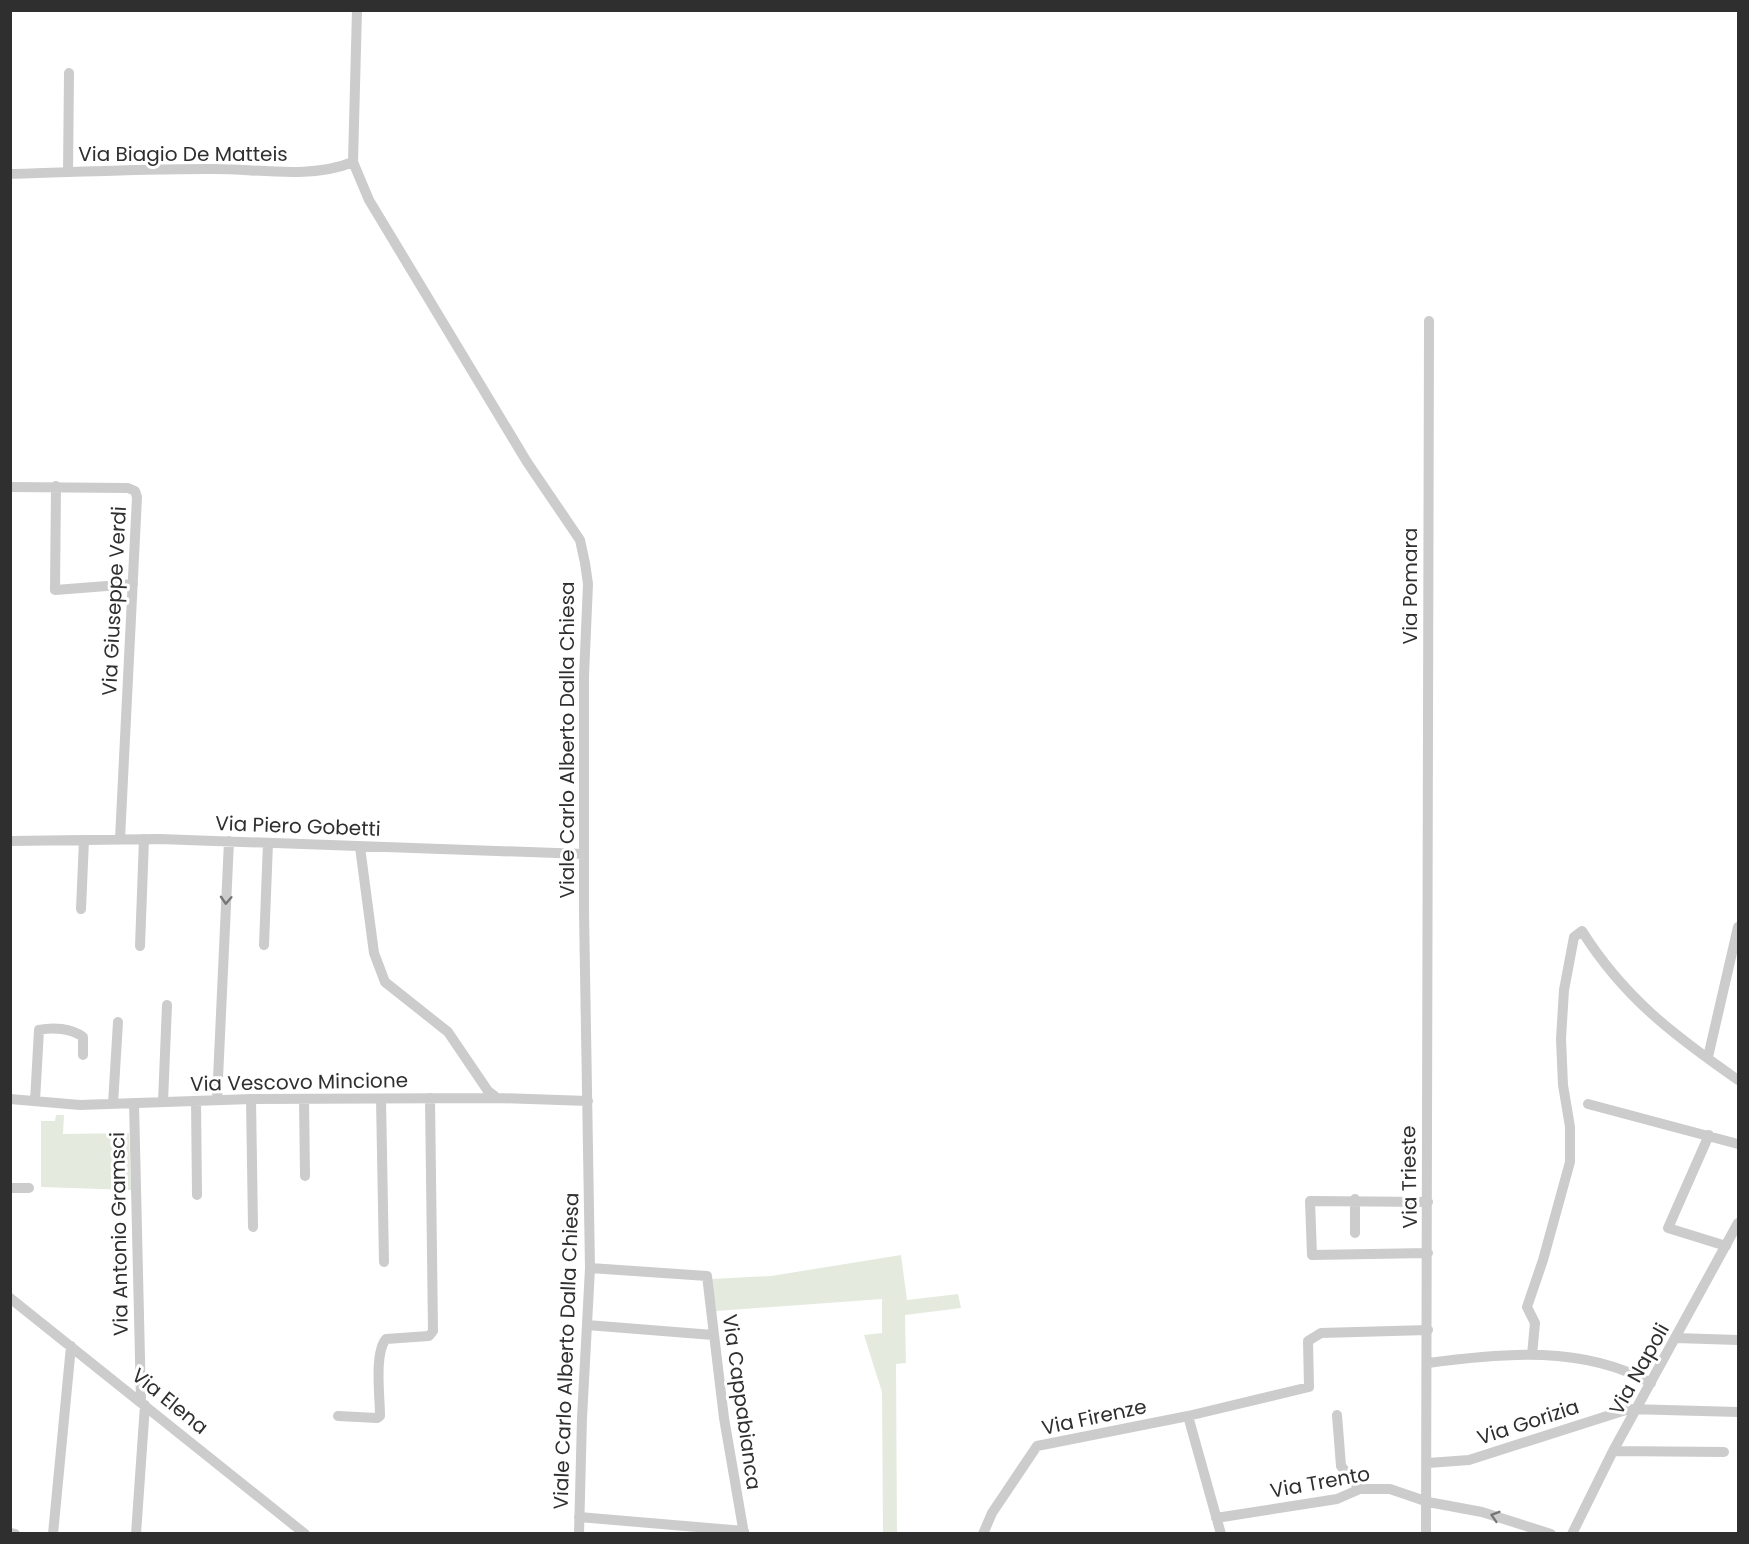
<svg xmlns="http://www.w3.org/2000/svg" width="1749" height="1544" viewBox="0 0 1749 1544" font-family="Poppins,sans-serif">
  <rect width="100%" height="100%" fill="#fff"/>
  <path fill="#e4ebde" d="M56,1115H64L63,1134L129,1133L131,1190L41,1187V1121H55Z
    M901,1255L907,1300L958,1294L961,1308L905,1315L906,1363L896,1364L897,1533H883L882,1392L864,1335L882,1333V1299L716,1311L711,1279L771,1276Z"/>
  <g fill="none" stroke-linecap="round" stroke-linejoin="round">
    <path stroke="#ccc" stroke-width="10" d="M357,10L353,162L369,200L527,462L580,540L585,563L588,584L584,676V912L590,1268L582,1418L579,1534
      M68,172L69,73
      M10,174C76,172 142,169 208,169C255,168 309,180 353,162
      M56,486L55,590L133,584
      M10,487L128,488L135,491L137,497L120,839
      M10,841L159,839L584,854
      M360,847L374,953L385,982L448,1032L488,1091L497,1098
      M81,909L84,840
      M264,945L268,843
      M140,946L144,839
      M1708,1057L1738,927
      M10,1099L80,1105L251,1099L497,1098L588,1101
      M251,1099L253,1227
      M304,1099L305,1176
      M381,1099L384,1262
      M217,1100L229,841
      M35,1101L39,1030C53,1027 71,1028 83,1037V1055
      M196,1101L197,1195
      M163,1102L167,1005
      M134,1103L141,1401
      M113,1104L118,1022
      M1588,1104L1738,1144
      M1709,1135L1668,1228L1726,1246
      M10,1188H29
      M1428,1202L1310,1201L1312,1255L1428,1253
      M1355,1233V1199
      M590,1268L707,1276L724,1418L744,1534
      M10,1298L305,1534
      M587,1325L713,1335
      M1676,1338L1738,1340
      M1532,1355L1535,1323L1527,1307L1543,1260L1570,1162V1127L1563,1085L1561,1039L1564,990L1574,937L1582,931C1624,998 1675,1036 1738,1080
      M1428,1363C1503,1353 1583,1345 1651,1383
      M1337,1415L1341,1466L1360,1489
      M338,1416L377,1418L380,1416C380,1397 374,1353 386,1339L429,1336L433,1331L430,1098
      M1188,1416L1221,1534
      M1613,1451L1724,1452
      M1428,1463L1469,1460L1629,1409L1738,1412
      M579,1517L744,1531
      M1216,1518L1337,1499L1360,1489H1390L1428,1502L1482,1512L1551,1534
      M10,1533L15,1534
      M53,1534L71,1346
      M136,1534L145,1405
      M983,1534L992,1513L1037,1446L1188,1416L1309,1387L1308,1341L1321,1333L1428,1330
      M1426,1534L1429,321
      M1572,1534L1613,1451L1738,1223"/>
  </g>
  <defs><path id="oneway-chevron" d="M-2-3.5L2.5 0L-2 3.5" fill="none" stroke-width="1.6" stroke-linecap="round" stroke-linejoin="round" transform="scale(1.5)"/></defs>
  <g stroke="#767676">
    <use href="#oneway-chevron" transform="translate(226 900) rotate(93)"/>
    <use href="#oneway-chevron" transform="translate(1495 1516) rotate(-163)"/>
  </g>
  <g text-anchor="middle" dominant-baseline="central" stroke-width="6" stroke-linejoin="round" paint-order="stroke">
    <g font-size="20" fill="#2f2f2f" stroke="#fff">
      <text x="183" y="154">Via Biagio De Matteis</text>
      <text transform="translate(1410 586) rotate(-90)">Via Pomara</text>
      <text transform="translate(114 601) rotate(-87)">Via Giuseppe Verdi</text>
      <text transform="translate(567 740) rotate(-90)">Viale Carlo Alberto Dalla Chiesa</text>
      <text transform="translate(298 826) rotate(2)">Via Piero Gobetti</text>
      <text transform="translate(299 1082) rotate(-1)">Via Vescovo Mincione</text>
      <text transform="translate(1409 1177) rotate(-91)">Via Trieste</text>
      <text transform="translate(119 1234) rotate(-91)">Via Antonio Gramsci</text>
      <text transform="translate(566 1351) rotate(-88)">Viale Carlo Alberto Dalla Chiesa</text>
      <text transform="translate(1639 1369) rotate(-61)">Via Napoli</text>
      <text transform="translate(170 1401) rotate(39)">Via Elena</text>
      <text transform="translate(742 1402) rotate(82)">Via Cappabianca</text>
      <text transform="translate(1094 1417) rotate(-12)">Via Firenze</text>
      <text transform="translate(1528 1422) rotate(-18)">Via Gorizia</text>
      <text transform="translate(1320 1482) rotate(-10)">Via Trento</text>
    </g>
  </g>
  <rect width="1749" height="1544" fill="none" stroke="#2f2f2f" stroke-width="24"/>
</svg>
